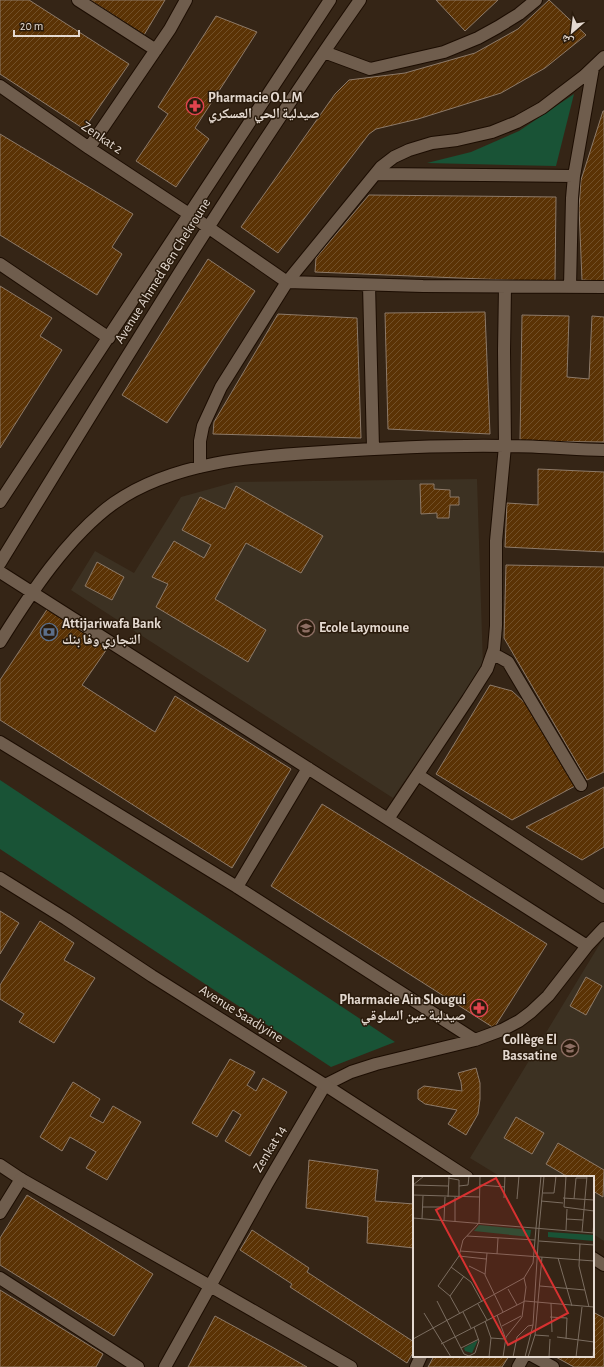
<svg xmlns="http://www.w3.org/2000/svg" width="604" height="1367" viewBox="0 0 604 1367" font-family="'Alegreya Sans','Noto Naskh Arabic',sans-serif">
  <defs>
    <pattern id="building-hatch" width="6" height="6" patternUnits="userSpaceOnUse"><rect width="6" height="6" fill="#5b3305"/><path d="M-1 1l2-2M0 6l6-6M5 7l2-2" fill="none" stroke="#725028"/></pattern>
  </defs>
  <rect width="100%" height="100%" fill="#352516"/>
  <path fill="#3c3122" d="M477,479L483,666L393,798L71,590L95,551L134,573L181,497L235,482Z
    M604,937V1241L593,1234V1177H501L470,1158Z"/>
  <path fill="#195336" d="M574,94L556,166L427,163L471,152L519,131Z
    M0,780L395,1042L331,1067L0,849Z"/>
  <path fill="url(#building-hatch)" stroke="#8d7a69" d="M0,0H29L129,64L84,129L0,74Z
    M90,0H165L144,35Z
    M436,0H498L465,31Z
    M549,0L586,35L545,68L501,93L418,119L376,129L369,134L278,253L241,227L335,94L349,80L405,73L475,53L518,29Z
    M216,16L257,32L195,128L209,139L176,187L136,161L168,114L158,107Z
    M603,111H604V281L582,280L579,208L581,180Z
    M0,134L133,214L112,247L122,254L97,295L0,235Z
    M369,195L556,197L555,282L315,272L316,258Z
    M208,259L255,291L167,423L122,395Z
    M0,286L52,318L40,336L62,350L0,448Z
    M485,312L490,434L388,429L385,313Z
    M278,314L357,318L361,438L213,434L214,422Z
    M522,315L569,316L567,377L589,379L592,316L604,317V442L520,441Z
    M538,469L604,472V552L505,547L507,503L538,505Z
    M420,484H434V489L450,490V497H459V505H450L449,518H437V513L421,514Z
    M236,486L323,536L301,573L246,543L215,599L266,630L248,662L156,607L168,584L152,577L174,541L204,558L211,545L182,530L200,497L225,509Z
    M97,562L124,577L112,600L85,586Z
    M506,565L604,567V772L587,780L504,638Z
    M48,608L109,646L82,685L155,732L175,696L291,769L232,868L0,720V680Z
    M490,685L512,691L526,704L575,786L512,820L436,774Z
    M604,787V847L582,860L526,827Z
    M322,804L547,944L494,1028L271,886Z
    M0,911L19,923L0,954Z
    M40,921L74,943L64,960L95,978L54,1043L19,1022L24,1014L0,999V985Z
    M586,977L602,986L586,1015L570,1006Z
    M230,1059L255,1072L247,1085L256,1091L263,1078L287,1092L250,1156L225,1141L241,1115L233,1110L217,1137L192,1123Z
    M476,1068L480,1083V1099L478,1114L466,1135L448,1124L457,1110L425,1104L418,1099V1090L424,1086L462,1091L461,1082L458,1073Z
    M73,1082L100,1099L90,1116L103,1123L113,1106L141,1122L107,1180L86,1168L96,1152L70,1137L62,1151L40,1137Z
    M516,1117L544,1133L532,1154L504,1138Z
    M558,1143L604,1170L603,1197L593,1191V1177H568L546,1164Z
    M309,1160L378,1170L375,1201L414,1204V1248L367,1243L368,1217L306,1208Z
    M27,1195L153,1274L114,1336L0,1265V1238Z
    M252,1230L309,1268L307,1272L414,1342V1351L407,1363L290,1287L292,1284L240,1250Z
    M0,1290L103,1354L96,1367H0Z
    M593,1312L604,1318V1367H574L554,1356H593Z
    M215,1316L272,1347L307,1367H188Z
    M434,1356H509L502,1367H428Z"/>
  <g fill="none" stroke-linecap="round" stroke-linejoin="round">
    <defs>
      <path id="pedestrian" d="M0,1165L21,1179L210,1286"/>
      <path id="minor" d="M78,0L156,50
        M324,52L370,69L444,52L478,38L498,27L519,14L536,0
        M0,86L89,148L189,214L287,282L423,286L604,287
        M89,148L170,29L186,0
        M376,174L574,176
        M0,264L109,338
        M369,285L373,448
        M570,287L572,198L574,176L593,68
        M200,467V441L203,426L221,387L287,282L381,167L394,157L409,150L432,143L457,140L492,132L517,122L542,108L584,76L604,57
        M0,502L330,0
        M0,563C117,373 232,182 360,0
        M0,572L587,946
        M0,642C30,594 68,536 114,503C172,462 255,456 324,452C384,448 445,445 505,446C538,446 571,449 604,450
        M492,656L499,657L508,662L581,785
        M0,742L237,887L475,1040
        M418,775L604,897
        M388,819L468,699L487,669L494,649L496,626V541L505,446L504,351L505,287
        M237,887L308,768
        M0,1213L21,1179
        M0,1278L138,1367
        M210,1286L351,1367
        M533,1356L553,1367
        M165,1367L267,1184L325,1085L351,1072L376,1064L475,1040L502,1030L519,1021L531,1012L548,996L587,946L604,928
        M416,1367L421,1356
        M518,1367L524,1356"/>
      <path id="secondary" d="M0,878L66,919L152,976L325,1085L467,1177
        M593,1258L604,1265"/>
    </defs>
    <use href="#pedestrian" stroke="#1c0d02" stroke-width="14"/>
    <use href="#minor" stroke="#1c0d02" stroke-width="14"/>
    <use href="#secondary" stroke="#1c0d02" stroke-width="14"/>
    <use href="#pedestrian" stroke="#6f5d4d" stroke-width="12"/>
    <use href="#minor" stroke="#6f5d4d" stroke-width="12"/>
    <use href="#secondary" stroke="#6f5d4d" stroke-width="12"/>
  </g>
  <defs>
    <symbol id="pharmacy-ring" viewBox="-11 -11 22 22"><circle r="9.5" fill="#2a1b0c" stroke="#e0444e" stroke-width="1.5"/><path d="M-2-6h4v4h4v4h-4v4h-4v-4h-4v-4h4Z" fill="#e0444e"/></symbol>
    <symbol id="school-ring" viewBox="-11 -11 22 22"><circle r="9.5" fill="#2a1b0c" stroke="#8d6e63" stroke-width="1.5"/><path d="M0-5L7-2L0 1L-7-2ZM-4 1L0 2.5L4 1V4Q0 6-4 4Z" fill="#8d6e63"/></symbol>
    <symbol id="bank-ring" viewBox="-11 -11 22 22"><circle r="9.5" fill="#2a1b0c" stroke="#5c6f8a" stroke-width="1.5"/><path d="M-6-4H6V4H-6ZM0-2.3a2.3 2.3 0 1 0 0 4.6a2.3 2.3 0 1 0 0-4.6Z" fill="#5c6f8a"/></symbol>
  </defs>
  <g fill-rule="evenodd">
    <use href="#pharmacy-ring" x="185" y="96" width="20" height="20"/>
    <use href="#school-ring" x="296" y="618" width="20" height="20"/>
    <use href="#bank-ring" x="39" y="622" width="20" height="20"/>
    <use href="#pharmacy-ring" x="469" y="998" width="20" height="20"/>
    <use href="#school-ring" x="560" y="1038" width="20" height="20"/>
  </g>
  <g text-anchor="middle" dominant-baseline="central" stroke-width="3" stroke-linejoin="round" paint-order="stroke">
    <g font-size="14" font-weight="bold" fill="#e4d9d0" stroke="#2a1b0c" text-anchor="start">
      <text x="208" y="98">Pharmacie O.L.M<tspan x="208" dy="16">صيدلية الحي العسكري</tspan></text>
      <text x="62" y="624">Attijariwafa Bank<tspan x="62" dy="16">التجاري وفا بنك</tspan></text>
      <text x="319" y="628">Ecole Laymoune</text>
      <text x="466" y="1000" text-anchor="end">Pharmacie Ain Slougui<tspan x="466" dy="16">صيدلية عين السلوقي</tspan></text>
      <text x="557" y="1040" text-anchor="end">Collège El<tspan x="557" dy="16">Bassatine</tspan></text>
    </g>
    <g font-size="14" fill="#e4d9d0" stroke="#2a1b0c">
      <text transform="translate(102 138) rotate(34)">Zenkat 2</text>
      <text transform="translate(163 271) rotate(-58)">Avenue Ahmed Ben Chekroune</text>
      <text transform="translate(241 1014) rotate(32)">Avenue Saadiyine</text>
      <text transform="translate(270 1149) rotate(-59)">Zenkat 14</text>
    </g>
  </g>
  <g transform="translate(413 1176)">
    <rect width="181" height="181" fill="#352516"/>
    <path d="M66,49L118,54L117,61L61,55ZM135,56L181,59V65L135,61ZM65,164L59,177L52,175L51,172Z" fill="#195336"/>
    <path fill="none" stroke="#7b6d60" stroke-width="1" d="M153,0L151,31L181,35M35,2L46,4V21M0,9L35,10M0,9L11,0M67,9L92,11M46,10L55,9L56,0M130,17H141L143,0M0,19L67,21M35,21L36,1M91,22L92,0M150,22L181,24M104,23L106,0M161,23L163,2H174M128,25L150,27M10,31H32M0,42L181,57M9,43L10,20M153,43L170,44M31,44L32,21M42,45V21M123,52L128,0M126,52L131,0M153,54L154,33M169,56L174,0M180,57L181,45M54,60L122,64M126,65L181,69M167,68L166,90L176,131M47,75L181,85M74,77L72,99L90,136M84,78L85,62M46,80L73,83M145,82L159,130M56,90L72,98M38,91L58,106L69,126M127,110L172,114M95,113L104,129M37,120L51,100M24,125L51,178L56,180L62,177L66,165L61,151M138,127L139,156M65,128L74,144M50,136L58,152M11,137L38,181M47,138L37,120L25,110L46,80L50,64L66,47L67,0M84,139L92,161M137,141L154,142L153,163M72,145L78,162L76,181M89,150L108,140M122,159L136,160M144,161L181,166M78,162L92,163M0,163L111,102L120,87L123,52M28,168L112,125L181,131M48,172L66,163M90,181L93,161L109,141L113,111L111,102M100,181L104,161L115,150L120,149M112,181L120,149L126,52M115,181L122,159L129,81M136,181L137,163M163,181L169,131M180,181L181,166"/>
    <path fill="#d73130" fill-opacity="0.15" stroke="#d73130" stroke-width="2" d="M83,2L155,137L95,169L23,34Z"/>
    <rect width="181" height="181" fill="none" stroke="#e4d9d0" stroke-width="2"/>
  </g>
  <g transform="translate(572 32) rotate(208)" stroke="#2a1b0c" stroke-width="3" paint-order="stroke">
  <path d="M0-3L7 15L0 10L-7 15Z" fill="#e4d9d0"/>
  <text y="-6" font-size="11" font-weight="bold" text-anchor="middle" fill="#e4d9d0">ش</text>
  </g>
  <path d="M14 30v6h65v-6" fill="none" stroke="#e4d9d0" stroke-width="2"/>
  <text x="20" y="30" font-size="12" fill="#e4d9d0" stroke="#2a1b0c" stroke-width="3" paint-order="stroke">20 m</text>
</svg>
